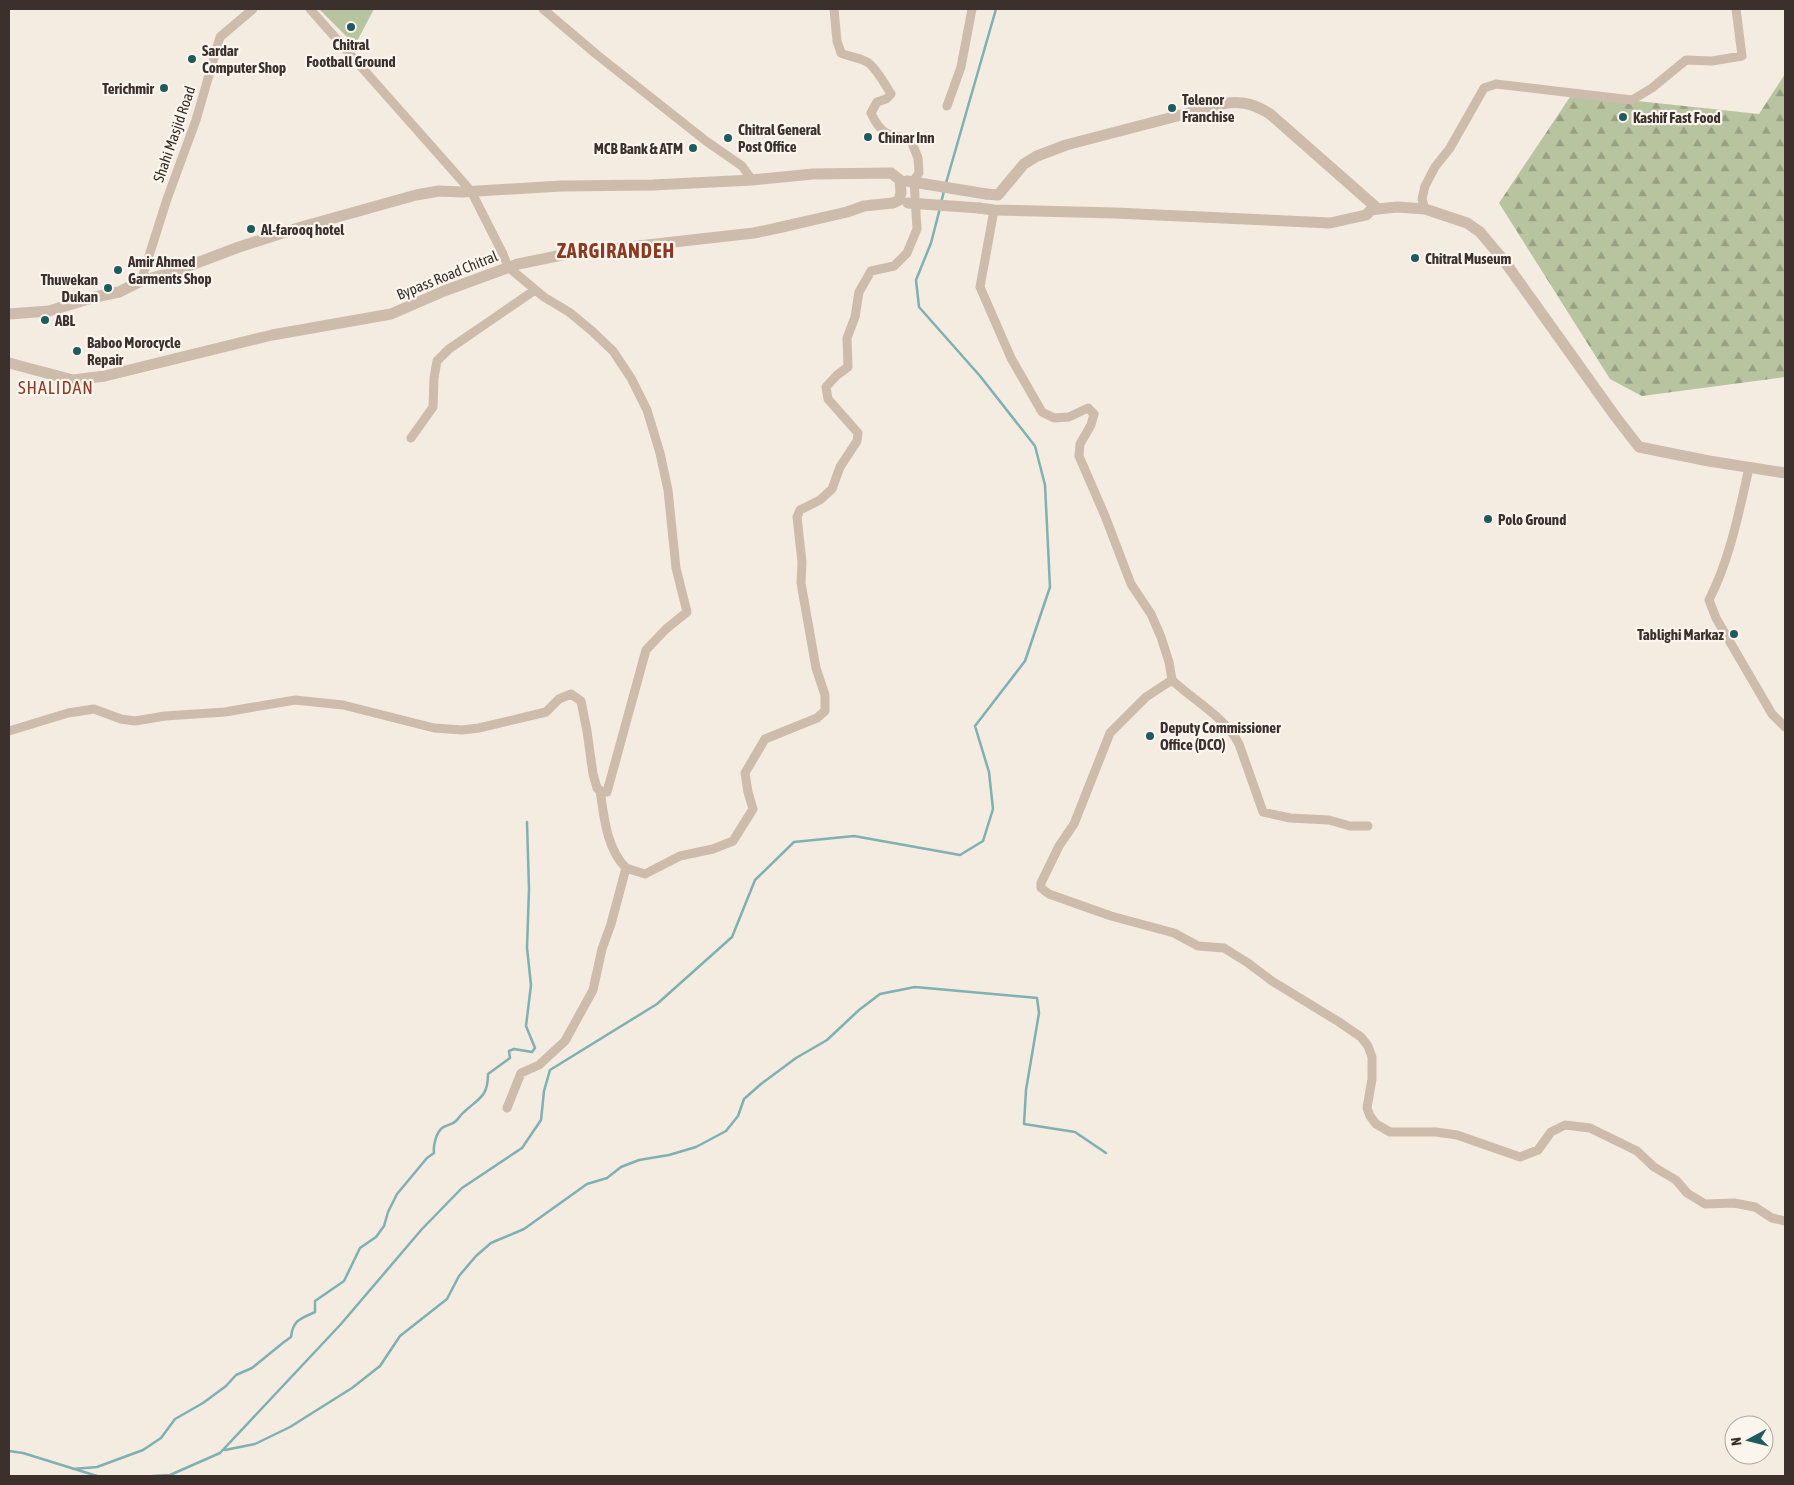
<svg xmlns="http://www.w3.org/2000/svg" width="1794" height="1485" viewBox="0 0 1794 1485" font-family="'Asap Condensed',sans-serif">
  <defs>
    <pattern id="forest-firs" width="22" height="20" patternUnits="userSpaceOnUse" patternTransform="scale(1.25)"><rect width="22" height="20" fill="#b8c4a0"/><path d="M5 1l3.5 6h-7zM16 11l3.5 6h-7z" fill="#97a083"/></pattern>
  </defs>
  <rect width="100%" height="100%" fill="#f4ebe1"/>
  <path fill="#b8c4a0" d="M319,9H374L355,45Z"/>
  <path fill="url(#forest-firs)" d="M1785,74V377L1642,396L1610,379L1499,203L1572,94L1759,114Z"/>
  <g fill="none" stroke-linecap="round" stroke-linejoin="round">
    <path stroke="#7fb0b2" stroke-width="2.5" d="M946,183L996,9
      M941,203L944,191
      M225,1450L255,1444L290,1427L352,1388L380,1366L400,1336L447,1299L459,1276L476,1256L491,1243L524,1229L587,1184L607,1178L621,1167L639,1160L669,1155L696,1147L726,1131L738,1116L744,1099L761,1084L796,1058L827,1040L859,1010L880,994L915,987L1037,998L1039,1013L1026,1090L1024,1124L1075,1132L1106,1153
      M9,1451L23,1453L97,1476
      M73,1469L97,1467L143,1450L161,1438L175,1419L203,1403L226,1386L236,1375L252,1368L284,1342L291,1337C293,1320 300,1319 315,1312V1301L344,1281L360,1248L376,1237L384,1226L388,1212L397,1194L427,1158L434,1153C433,1146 436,1133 442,1128C446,1125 452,1125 456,1121C459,1118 461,1114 464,1112C479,1098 488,1097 488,1074L510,1058L509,1051L514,1049L532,1052L535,1048L526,1026L531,985L527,948L529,889L527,822
      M153,1476L170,1475L220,1453L341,1324L422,1229L462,1188L522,1148L541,1120L544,1091L550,1070L657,1004L732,937L755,880L794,842L854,836L960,855L983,841L993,809L989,772L975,726L1025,661L1050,587L1045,485L1035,446L980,376L919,307L916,280L931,243L940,208"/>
    <path stroke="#cdbbac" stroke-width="9" d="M543,9L596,54L706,141L742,166L752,180
      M947,106L961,67L972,9
      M1425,209L1422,199L1425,186L1435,167L1450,148L1484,88L1496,84L1632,100L1652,88L1686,60L1712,61L1742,56L1736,9
      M994,210L980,287L1011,358L1042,412L1054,418L1069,417L1088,408L1094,414L1091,425L1080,444L1079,456L1105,516L1131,584L1151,614L1161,637L1169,662L1172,680L1146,697L1110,733L1074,824L1059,846L1041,883V888L1049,894L1111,916L1174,933L1198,946L1224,948L1248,963L1272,981L1339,1022L1361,1037L1368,1046L1372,1057V1079L1367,1108L1370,1116L1376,1124L1390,1132H1436L1457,1135L1520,1157L1538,1150L1551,1132L1565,1125L1590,1128L1637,1151L1654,1167L1676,1180L1687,1193L1705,1204L1734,1203L1755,1207L1772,1218L1785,1221
      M141,281L167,199L196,120L220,37L253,9
      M411,438L433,407L434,378L437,361L449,349L535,290
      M1749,468C1739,512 1730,559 1709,600L1716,618L1772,714L1785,727
      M1172,680C1194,701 1225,717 1239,744L1263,812L1290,818L1329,820L1350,826H1368
      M9,731L68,713L94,709L121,719L135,721L165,716L225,712L295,700L343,705L434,728L462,730L479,728L546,712L559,699L571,694L581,701L587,731L593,774L597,788L601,792H607L646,650L666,629L687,612L676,568L668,490L660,453L647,410L631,378L613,351L592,331L569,312L544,297L508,267L503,254L471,191L310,9
      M626,868L645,874L680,856L713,849L733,841L753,809L748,792L745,773L765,739L817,718L825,711V695L816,668L801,583L802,562L797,517L800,510L820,500L832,489L840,467L857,441L858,433L828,399L826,387L837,375L848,367L847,338L855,317L859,292L871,271L894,266L907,253L917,229L914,180L919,173L918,158L910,138C888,137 880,133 871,113L877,102L886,99L891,94C886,86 875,66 867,62C859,57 849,57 841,53L837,41L834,9
      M507,1108L521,1073L539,1065L565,1041L593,990L602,949L611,924L626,868C606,848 604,816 600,790"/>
    <path stroke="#cdbbac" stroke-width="11" d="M986,194L998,195L1024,164L1037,156L1066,145L1227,103C1244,101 1256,105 1270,114L1378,209L1397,207L1425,209L1467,223L1480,232L1505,262L1615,416L1639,447L1709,461L1785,473
      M979,208L994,210L1115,213L1330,223L1366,215L1371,210L1378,209
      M9,314L49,311L95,297L119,292L141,281L170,273L239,247L298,228L416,195L439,191L462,192L561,186L653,185L752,180L813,174L891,173L900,180L901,193L899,200
      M9,363L73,380L105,376L272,335L391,314L444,291L518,264L567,254L754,233L782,227L847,212L864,206L893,203L899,200"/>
    <path stroke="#cdbbac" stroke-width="11" d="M907,181L986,194
      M908,203L979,208"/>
  </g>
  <g fill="#1f5a5e" stroke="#fbf5ee" stroke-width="2">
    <circle cx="351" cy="27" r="5"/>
    <circle cx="192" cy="59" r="5"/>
    <circle cx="164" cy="88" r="5"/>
    <circle cx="1172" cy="108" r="5"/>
    <circle cx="1623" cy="117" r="5"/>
    <circle cx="868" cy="137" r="5"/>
    <circle cx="728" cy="138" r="5"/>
    <circle cx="693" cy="148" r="5"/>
    <circle cx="251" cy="229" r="5"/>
    <circle cx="1415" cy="258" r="5"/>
    <circle cx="118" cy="270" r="5"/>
    <circle cx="108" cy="288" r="5"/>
    <circle cx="45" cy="320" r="5"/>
    <circle cx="77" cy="351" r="5"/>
    <circle cx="1488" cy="519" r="5"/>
    <circle cx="1734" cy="634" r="5"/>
    <circle cx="1150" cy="736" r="5"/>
  </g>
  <g text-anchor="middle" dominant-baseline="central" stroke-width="4.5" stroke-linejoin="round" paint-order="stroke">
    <g font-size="15" font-weight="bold" fill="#3b302b" stroke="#fbf5ee" text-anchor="start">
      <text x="351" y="44" text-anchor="middle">Chitral<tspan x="351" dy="17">Football Ground</tspan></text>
      <text x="202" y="50">Sardar<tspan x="202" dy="17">Computer Shop</tspan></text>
      <text x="154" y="88" text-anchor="end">Terichmir</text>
      <text x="1182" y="99">Telenor<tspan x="1182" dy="17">Franchise</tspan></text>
      <text x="1633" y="117">Kashif Fast Food</text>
      <text x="738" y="129">Chitral General<tspan x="738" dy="17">Post Office</tspan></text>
      <text x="878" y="137">Chinar Inn</text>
      <text x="683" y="148" text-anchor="end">MCB Bank &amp; ATM</text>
      <text x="261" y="229">Al-farooq hotel</text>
      <text x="1425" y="258">Chitral Museum</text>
      <text x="128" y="261">Amir Ahmed<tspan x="128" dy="17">Garments Shop</tspan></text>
      <text x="98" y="279" text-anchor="end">Thuwekan<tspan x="98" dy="17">Dukan</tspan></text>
      <text x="55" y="320">ABL</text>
      <text x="87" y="342">Baboo Morocycle<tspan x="87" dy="17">Repair</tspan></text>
      <text x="1498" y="519">Polo Ground</text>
      <text x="1724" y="634" text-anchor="end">Tablighi Markaz</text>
      <text x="1160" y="727">Deputy Commissioner<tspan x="1160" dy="17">Office (DCO)</tspan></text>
    </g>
    <g font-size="15" fill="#3b302b" stroke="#fbf5ee">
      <text transform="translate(174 134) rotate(-71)">Shahi Masjid Road</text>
      <text transform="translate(447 275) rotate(-22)">Bypass Road Chitral</text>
    </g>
    <g font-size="18" letter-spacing="1" fill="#8c3b22" stroke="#fbf5ee">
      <text x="56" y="387">SHALIDAN</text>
    </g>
    <g font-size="20" font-weight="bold" letter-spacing="1" fill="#8c3b22" stroke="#fbf5ee">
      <text x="616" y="250">ZARGIRANDEH</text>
    </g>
  </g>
  <rect width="1794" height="1485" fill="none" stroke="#3b302b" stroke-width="20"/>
  <g transform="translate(1749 1440) rotate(263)"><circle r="24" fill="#fbf5ee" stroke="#aea6a0"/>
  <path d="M0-4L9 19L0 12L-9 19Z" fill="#1f5a5e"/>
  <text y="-8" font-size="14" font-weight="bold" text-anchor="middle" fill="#3b302b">N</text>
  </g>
</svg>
